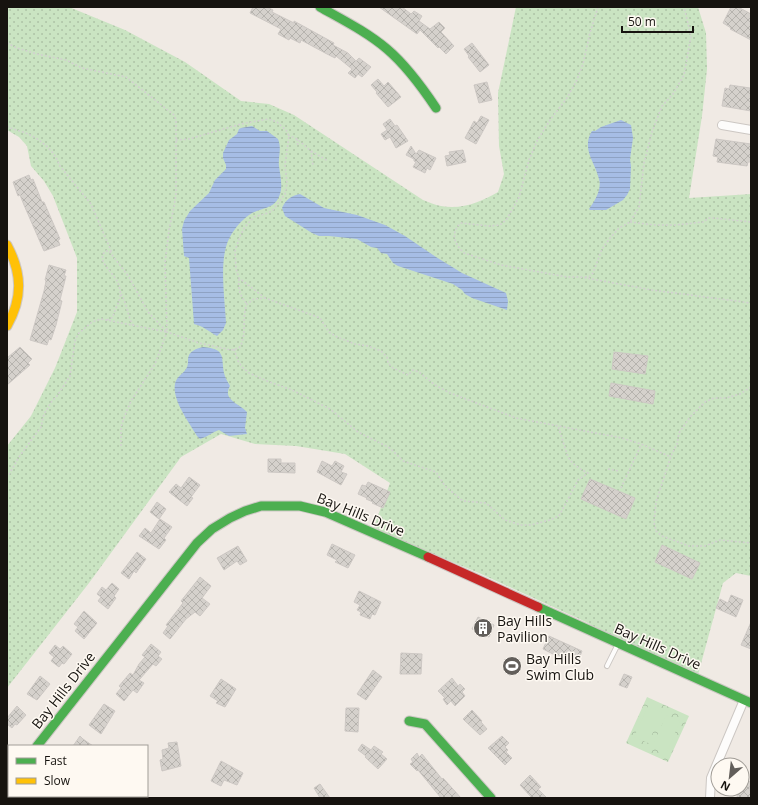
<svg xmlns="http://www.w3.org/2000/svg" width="758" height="805" viewBox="0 0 758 805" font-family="'Open Sans',sans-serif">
  <defs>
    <pattern id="grass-dots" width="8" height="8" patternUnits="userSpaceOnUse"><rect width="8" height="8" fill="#cae4c2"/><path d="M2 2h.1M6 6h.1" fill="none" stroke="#adc3a6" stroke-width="1.8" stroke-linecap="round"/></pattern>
    <pattern id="forest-crowns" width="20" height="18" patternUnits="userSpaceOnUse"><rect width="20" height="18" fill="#cae4c2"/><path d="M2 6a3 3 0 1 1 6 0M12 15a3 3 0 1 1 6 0" fill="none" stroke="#adc3a6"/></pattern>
    <pattern id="water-rules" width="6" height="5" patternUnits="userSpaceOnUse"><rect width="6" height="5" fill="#a6bde5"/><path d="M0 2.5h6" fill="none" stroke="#8ea2c3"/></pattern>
    <pattern id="building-cross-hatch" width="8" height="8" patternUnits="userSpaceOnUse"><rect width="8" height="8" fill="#d5d1cc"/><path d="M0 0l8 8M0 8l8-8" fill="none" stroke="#b6b3ae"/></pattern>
  </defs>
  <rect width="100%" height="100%" fill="#f0eae4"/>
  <path fill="url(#grass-dots)" d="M7,7H69L125,30L185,62L241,101L269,104L294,115L423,200C429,202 435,205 441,206C462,210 481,202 498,192L504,174L499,146L498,93L516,7H698L706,33L707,69L702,116L689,198L751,194V576L736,573L723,583L696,682L638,653L586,622L479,573L373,529L390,483L345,454L296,446L255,444L221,434L181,457L89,583L7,688V446L31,416L55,368L77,312V258L53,196L44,181L31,166L27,146L19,137L7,130Z"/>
  <path fill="url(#forest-crowns)" d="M647,697L689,716L668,762L626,743Z"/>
  <path fill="#cae4c2" d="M648,706L662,713L648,743L634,737Z
    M666,715L680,721L667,752L653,745Z"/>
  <path fill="url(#water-rules)" d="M621,120L631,125L633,138L630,159L631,166L630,189L627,195L623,200L606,210H590L589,209C595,201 602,189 599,179C595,162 581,149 592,131H595L601,127Z
    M252,126L260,131H267L278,139C282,149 278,156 279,166C280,174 282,182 281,190C277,211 262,206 249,215C239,222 229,235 226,247C220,268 225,301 226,323L223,330L217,336C208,331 203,326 194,324L189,258L184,256L182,229L184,221L190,211L209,193L215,180L226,169V165L223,158V153L229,140L237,134L239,129L241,128Z
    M300,194L324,208L357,215L385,225L405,236L436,257L462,273L506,293L508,301L507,310L472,298L465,294L462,290L453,284L398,266L393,263L387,254L381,253L377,248L371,247L357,239L329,236H319L312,233L285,216L282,208C286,199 291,196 300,194Z
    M203,347C226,349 221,356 224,373C225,378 228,382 230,386C222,400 239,403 247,412L245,428L247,434L229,436L219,430C212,432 208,437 200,439L197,436C189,422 172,400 175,384C176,377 183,374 186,369C188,366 188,363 188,360C188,351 196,349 203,347Z"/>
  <path fill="url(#building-cross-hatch)" stroke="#cdc8c4" d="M253,7H267L273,10L272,12L294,23V21L334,43L333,45L348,53L356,61L359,58L371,67L362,77L358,74L355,78L348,73L352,69L336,56L335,58L327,54L301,40L300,43L290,38L289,40L278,34L281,29L250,13Z
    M379,7H402L411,14L414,11L422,16L419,21L430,29L439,22L445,28L441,32L454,46L446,54L439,47L438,48L420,30L417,34Z
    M731,7H738L751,14V40L730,29L731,28L723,23Z
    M472,43L489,65L480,72L468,57L469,56L464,49Z
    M378,79L384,86L388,82L401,97L388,107L376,93L377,92L371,85Z
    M487,82L492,100L479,103L474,85Z
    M730,85L750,88L751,111L722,106L725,88L729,89Z
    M481,116L489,120L476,144L465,138L474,121L477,123Z
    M390,119L395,126L397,125L408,141L396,148L390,137L385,140L381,134L387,130L383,124Z
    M716,139L751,144V162H748L747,166L717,162L718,157L713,156Z
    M411,146L416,154L419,150L436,158L430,170L427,168L425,173L413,167L416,162L414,161V159L406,155Z
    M463,150L466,162L447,166L445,156L450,155L449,152Z
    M29,175L31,180L33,179L42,202H44L60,239L58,240L60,245L44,251L24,205L20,195L18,196L13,182Z
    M49,265L66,270L64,276H66L60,300L62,301L56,325L51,340L49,339L47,345L30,340L44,291L46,281L45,280Z
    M20,347L32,359L28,363L30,365L7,385V358Z
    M614,352L648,356L645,374L612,369Z
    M611,383L655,391L653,404L609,396Z
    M268,459H281V463H295V473L268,472Z
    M322,461L332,466L335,461L344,466L341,472L347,474L341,485L317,472Z
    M189,477L200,485L191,497L193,498L187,506L169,492L176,484L181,488Z
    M590,479L635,498L626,519L581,499Z
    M368,482L390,492L383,508L372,503L373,502L366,499L367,498L358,494L362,485L366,486Z
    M157,502L166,509L159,519L150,512Z
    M160,519L172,527L164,538L166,540L159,549L139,536L145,528L151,533Z
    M332,544L355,555L348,568L335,562L337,560L327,555Z
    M662,545L700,563L692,579L655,562Z
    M238,546L247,561L240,565L237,561L224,570L217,558Z
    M137,552L146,559L136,573L134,571L129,579L121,573Z
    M200,577L211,586L202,598L210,604L200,616L195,612L186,619L170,639L163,633L168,626L166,625L183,603L181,601Z
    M112,583L119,589L114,596L116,598L108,609L98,601L101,597L97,594L102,587L106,590Z
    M359,591L381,602L375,615L372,614L370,619L360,615L361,612L357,610L360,605L354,602Z
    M731,595L743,600L736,617L716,608L720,599L728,603Z
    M84,611L97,623L84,639L75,631L78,627L74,624Z
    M478,617L494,625L489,637L472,629Z
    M751,622V649L741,645Z
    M549,636L582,651L577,664L575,665L543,649Z
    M151,644L161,652L158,656L162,659L156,666L153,664L139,680L144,683L137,693L133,690L124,701L116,694L121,688L119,686L130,673L133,675L139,664L145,657L142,655Z
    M55,645L60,649L63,646L72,654L64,664L62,663L59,667L51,661L54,657L49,653Z
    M401,653L422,654L421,674H400Z
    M373,670L382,677L366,700L357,694Z
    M624,674L632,677L627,688L619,685Z
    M40,676L50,684L37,700L27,694Z
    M452,678L458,686L460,684L465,689L462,692L465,696L455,706L451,701L447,705L443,699L445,698L438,691Z
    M221,679L236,689L225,707L216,703L218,701L210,696Z
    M104,704L115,711L101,734L89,725Z
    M17,706L26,715L17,725L15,724L12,728L7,724V718Z
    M346,708H359L358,732L345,731Z
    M472,710L482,721L481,722L487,729L480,735L463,719Z
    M80,736L83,739L93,746H73Z
    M502,736L509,743L505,747L508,750L506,752L512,758L505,765L488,748Z
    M177,742L181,766L162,771L160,760L163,759L162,750L169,748L168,743Z
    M362,744L371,750L374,746L383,752L381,754L387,759L378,769L365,757L366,756L358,750Z
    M417,753L419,757L422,754L442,779L443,778L461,798H441L418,770L417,771L410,764L413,762L411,759Z
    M221,761L243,773L237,785L224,780L221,786L211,781Z
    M530,775L541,787L538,789L547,798H532L520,785Z
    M742,780L751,782L749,790H751V798H737L738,789H742Z
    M320,784L330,798H320L314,788Z"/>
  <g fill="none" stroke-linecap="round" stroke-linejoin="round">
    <defs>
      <path id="lane" d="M607,666L618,644"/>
      <path id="street" d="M722,125L751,130
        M7,784L9,782
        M710,798L711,778L744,700"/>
      <path id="fast" d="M320,7C343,20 367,32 387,49C407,66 422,87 436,108
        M538,607L751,703
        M409,721L425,724L491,798
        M37,746L197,543L212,529L230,518L245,511L261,506H300L325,512L428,557"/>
      <path id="slow" d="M7,245C22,273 23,298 7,326"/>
      <path id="jam" d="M428,557L538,607"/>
    </defs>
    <use href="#lane" stroke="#ccc7c3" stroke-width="6"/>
    <use href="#street" stroke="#ccc7c3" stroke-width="10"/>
    <use href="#fast" stroke="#ccc7c3" stroke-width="11"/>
    <use href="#slow" stroke="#ccc7c3" stroke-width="11"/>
    <use href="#jam" stroke="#ccc7c3" stroke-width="11"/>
    <path stroke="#d2d1d0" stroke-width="1.5" stroke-dasharray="2 2" stroke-linecap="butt" d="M598,7L590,33L583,64L576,82L567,98L550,120L537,141L529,160L519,197L507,219L500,225L489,226L461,223C450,232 454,244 464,253L501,265L567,277H581L652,290L751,303
      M7,43L17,48L37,54L66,60L82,68L126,77L174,115L176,120V193L174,207L169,230L165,263L167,331
      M7,126C14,130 21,131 28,134C40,139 56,152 59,165L91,204L112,253
      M288,135L297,139L311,151L313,166
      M297,139L298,147
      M176,140L189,139L241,124L268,119L277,122L286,130L289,136L285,165L287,183L285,194L273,210L268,213L254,217L245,227L240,236L235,251L236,269L239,278L265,298
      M311,151L328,161
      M630,222L655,225H676L703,222L709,218H714L751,222
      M585,277H589L593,273L602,249L610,238L619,228L630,222L639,207L644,163L652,132L662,106L673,94L684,75L691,36L684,7
      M239,279C238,289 240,296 247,304
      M121,294C127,303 127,315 133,325
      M107,320L113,317C115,307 122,300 120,290C118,274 99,266 103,254L106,251H109L129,277L148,312L167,332
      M234,349L238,361L242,367L249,373L267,381L292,390L330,409L358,432L390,448L403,461L436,472L445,486L463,501L486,503L505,520L521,525H531L550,520L559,516L576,484L578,480L588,473C580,469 573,465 568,457L558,426
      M751,387L740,394L726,398H714L705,402L690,417L679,433L677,444L671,456L656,502L654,522L656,531L662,536L689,546H705L720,540L751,543
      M121,446V427L125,415L131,401L155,364L167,332L199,343L231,350L239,348C248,335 241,318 247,304L254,299L265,298L315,316L320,318L329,332L337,337L355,344L368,346L381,351L387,357L388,363L393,368L408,375L413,370L419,372L435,385L450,393L516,418L622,438L641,444L671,457
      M608,469L619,471
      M7,478L19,457L41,427L44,414L52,401L57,396L70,376L75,341L78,334L92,322L101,319L167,332
      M621,488L641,445"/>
    <use href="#lane" stroke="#fdfcfb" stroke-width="4"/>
    <use href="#street" stroke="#fdfcfb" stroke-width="8"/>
    <use href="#fast" stroke="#4caf50" stroke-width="9"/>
    <use href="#slow" stroke="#ffc107" stroke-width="9"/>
    <use href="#jam" stroke="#c62828" stroke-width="9"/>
  </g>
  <defs>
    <symbol id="building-disc" viewBox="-11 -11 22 22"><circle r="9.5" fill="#625e5a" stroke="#fef9f2"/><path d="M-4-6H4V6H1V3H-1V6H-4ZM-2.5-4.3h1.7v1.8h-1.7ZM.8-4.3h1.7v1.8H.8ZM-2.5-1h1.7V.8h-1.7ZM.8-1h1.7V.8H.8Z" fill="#fff"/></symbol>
    <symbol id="stadium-disc" viewBox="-11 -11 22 22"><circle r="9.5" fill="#625e5a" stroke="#fef9f2"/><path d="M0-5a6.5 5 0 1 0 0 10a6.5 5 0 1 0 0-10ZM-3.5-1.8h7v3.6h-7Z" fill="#fff"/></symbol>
  </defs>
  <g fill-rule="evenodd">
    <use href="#building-disc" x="472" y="617" width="22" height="22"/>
    <use href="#stadium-disc" x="501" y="655" width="22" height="22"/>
  </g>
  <g text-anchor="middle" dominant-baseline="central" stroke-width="3" stroke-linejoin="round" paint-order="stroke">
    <g font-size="14" fill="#16130f" stroke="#fef9f2">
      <text transform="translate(361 514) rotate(22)">Bay Hills Drive</text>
      <text transform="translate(658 646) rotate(24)">Bay Hills Drive</text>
      <text transform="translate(63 690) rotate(-52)">Bay Hills Drive</text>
    </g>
    <g font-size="14" fill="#16130f" stroke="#fef9f2" text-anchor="start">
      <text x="497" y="620">Bay Hills<tspan x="497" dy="16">Pavilion</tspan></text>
      <text x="526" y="658">Bay Hills<tspan x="526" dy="16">Swim Club</tspan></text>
    </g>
  </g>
  <rect width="758" height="805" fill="none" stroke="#16130f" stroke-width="16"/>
  <rect x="8" y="745" width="140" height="52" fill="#fef9f2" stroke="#a19d97"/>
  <rect x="16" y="758" width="20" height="6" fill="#4caf50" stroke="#a19d97"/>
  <text x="44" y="765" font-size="12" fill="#16130f">Fast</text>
  <rect x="16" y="778" width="20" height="6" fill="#ffc107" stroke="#a19d97"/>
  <text x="44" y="785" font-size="12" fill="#16130f">Slow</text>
  <g transform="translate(730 777) rotate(208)"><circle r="19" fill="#fef9f2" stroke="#a19d97"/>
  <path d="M0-3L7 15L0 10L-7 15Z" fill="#625e5a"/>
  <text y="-6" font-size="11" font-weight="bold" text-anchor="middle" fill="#16130f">N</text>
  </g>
  <path d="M622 26v6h71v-6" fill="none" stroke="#16130f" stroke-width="2"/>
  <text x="628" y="26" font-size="12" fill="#16130f" stroke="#fef9f2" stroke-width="3" paint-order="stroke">50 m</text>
</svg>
